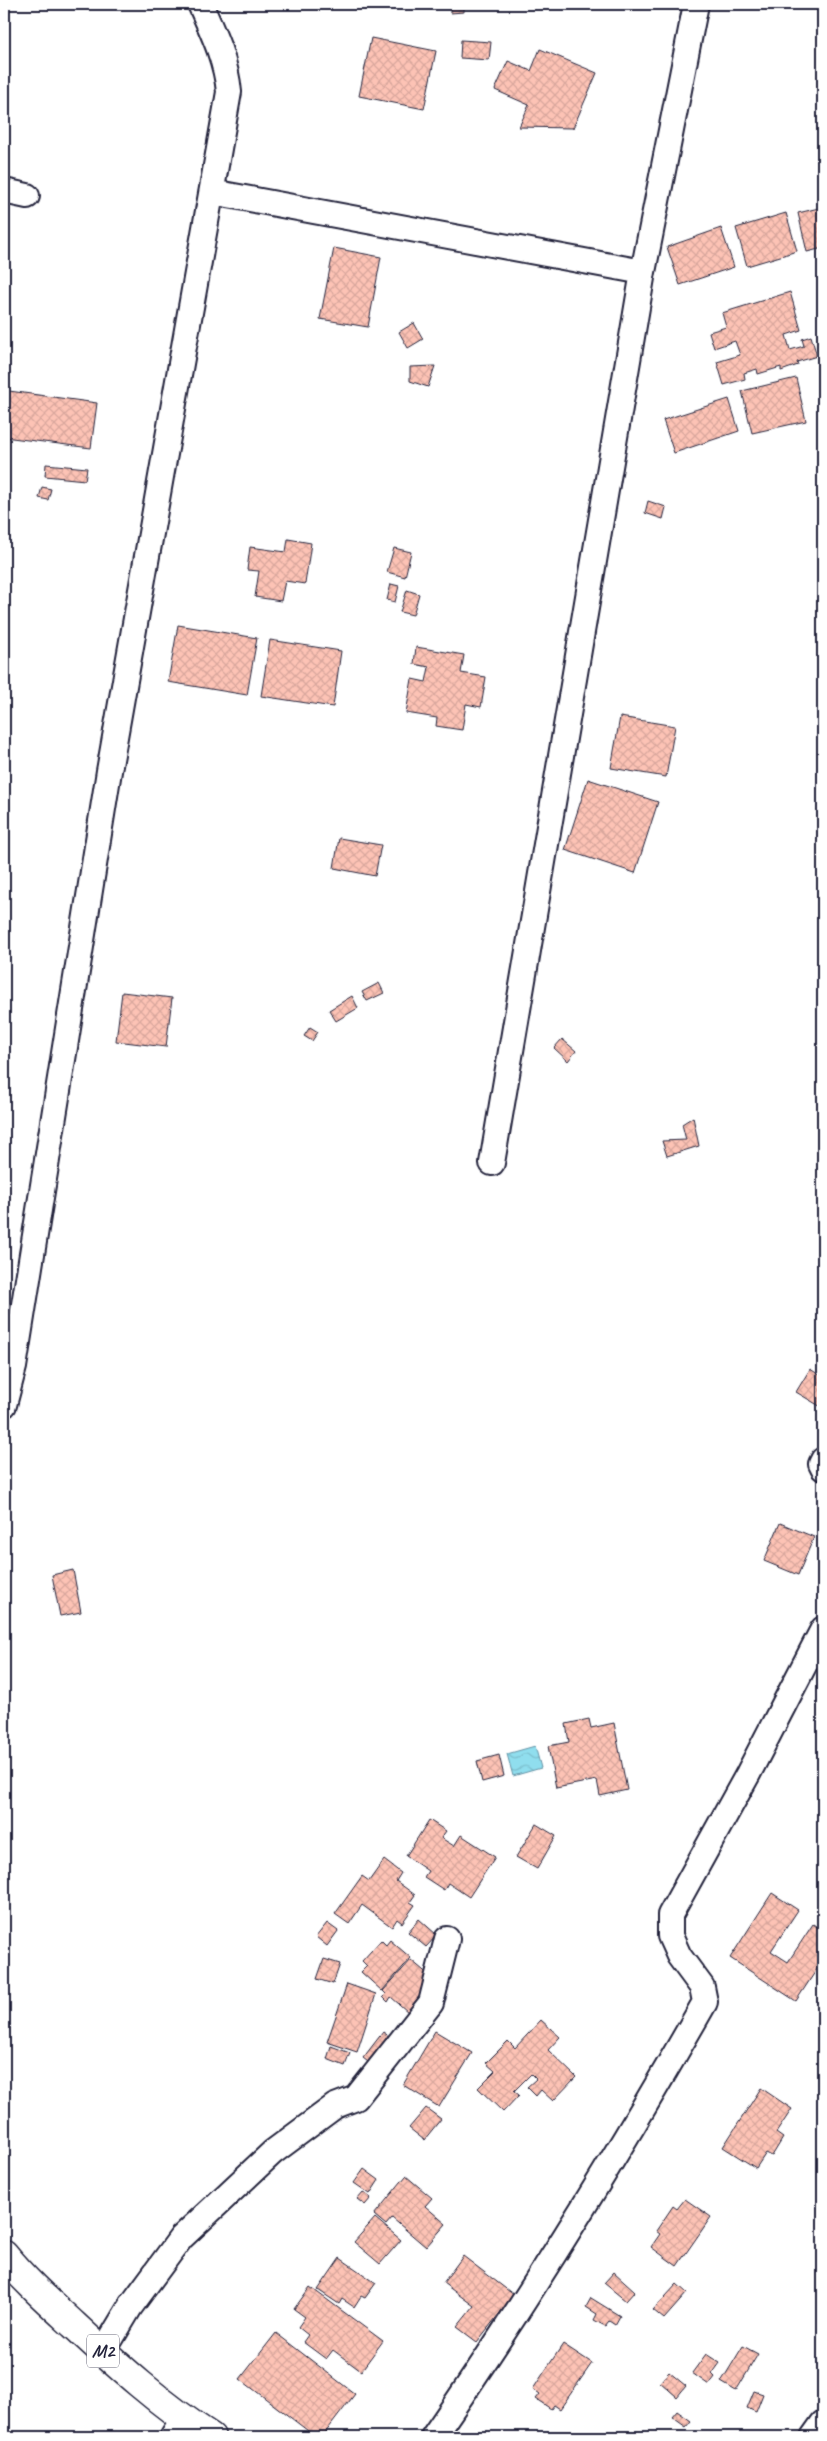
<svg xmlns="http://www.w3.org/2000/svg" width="827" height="2441" viewBox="0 0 827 2441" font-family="Caveat,sans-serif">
  <defs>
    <pattern id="water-waves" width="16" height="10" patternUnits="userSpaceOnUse" patternTransform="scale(1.25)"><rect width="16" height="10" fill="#90deee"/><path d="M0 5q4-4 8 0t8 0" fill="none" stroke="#7cbecd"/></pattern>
    <pattern id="building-cross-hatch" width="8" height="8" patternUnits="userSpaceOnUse" patternTransform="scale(1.25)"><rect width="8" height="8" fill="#fdc3b5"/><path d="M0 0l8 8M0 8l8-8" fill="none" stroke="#d9a79d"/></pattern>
  </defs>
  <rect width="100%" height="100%" fill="#fff"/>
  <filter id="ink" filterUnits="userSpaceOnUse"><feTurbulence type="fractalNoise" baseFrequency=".02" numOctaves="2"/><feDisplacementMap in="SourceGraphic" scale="10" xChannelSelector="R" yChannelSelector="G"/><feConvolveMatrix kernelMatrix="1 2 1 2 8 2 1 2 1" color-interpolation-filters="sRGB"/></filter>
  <g filter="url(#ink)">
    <path fill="url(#water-waves)" stroke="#6493a6" d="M535,1746L541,1768L513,1776L507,1754Z"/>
    <path fill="url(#building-cross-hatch)" stroke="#22223b" d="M450,4H464V12L450,13Z
      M371,38L436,51L424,109L359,96Z
      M461,40L491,42L489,60L460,58Z
      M540,49L597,73L573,128L519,127L529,105L495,90L508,61L531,71Z
      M823,207V248L807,252L798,213Z
      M786,213L797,251L747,266L736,228Z
      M721,228L734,267L680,285L667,247Z
      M334,248L381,257L368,327L320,319Z
      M790,292L801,330L786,335L790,350L804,346L802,339L811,336L817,356L797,362L798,365L781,371V367L758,374L757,369L744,373L745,379L724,385L717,362L740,355L735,341L714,348L709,332L726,327L722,313Z
      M414,323L423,339L408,348L399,332Z
      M435,366L428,387L410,381V367Z
      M796,378L806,421L752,433L742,391Z
      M823,379V411L816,380Z
      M9,391L97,403L91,448L4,437Z
      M729,399L739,431L674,453L663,420Z
      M46,464L87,468L85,480L45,476Z
      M42,487L51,489L48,500L39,498Z
      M648,501L666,507L663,519L645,513Z
      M288,539L311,543L305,584L285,581L281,601L255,597L259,571L247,570L250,547L286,552Z
      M394,548L411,552L405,577L387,572Z
      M391,584L399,586L395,602L387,600Z
      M407,590L419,594L413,615L400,612Z
      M178,625L257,638L247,695L168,682Z
      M270,640L341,651L333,707L261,696Z
      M416,647L464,655L461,673L486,677L481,707L466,704L462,730L436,726L437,718L406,713L412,679L426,682L429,667L414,664Z
      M620,717L675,726L666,777L611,768Z
      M588,779L658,802L635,873L565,850Z
      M339,838L381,845L375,876L334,868Z
      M379,983L384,993L367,1001L362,992Z
      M122,992L172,998L166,1047L116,1041Z
      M352,996L358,1008L336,1021L329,1010Z
      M310,1027L318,1032L312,1041L304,1036Z
      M562,1039L576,1051L568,1061L554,1048Z
      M693,1117L699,1146L667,1156L662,1141L686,1140L682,1124Z
      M810,1369L823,1377V1408L796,1392Z
      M780,1523L814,1537L798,1575L764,1561Z
      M73,1570L81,1612L60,1616L52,1575Z
      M589,1719L591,1728L614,1723L627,1790L600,1796L597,1780L556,1788L548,1746L569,1742L566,1724Z
      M499,1755L504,1776L482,1782L477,1761Z
      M429,1820L446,1831L441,1838L454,1846L461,1835L495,1857L469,1897L448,1883L444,1890L424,1877L428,1871L406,1856Z
      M536,1824L556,1836L537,1869L516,1857Z
      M384,1860L401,1873L396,1881L415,1895L410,1902L415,1905L402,1923L397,1919L392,1927L362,1905L349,1924L335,1914L362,1876L369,1881Z
      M772,1893L798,1910L771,1951L788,1962L813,1924L823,1931V1960L796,2001L730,1958Z
      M419,1919L437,1935L426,1947L408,1932Z
      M327,1923L338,1931L327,1946L316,1937Z
      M381,1940L386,1945L390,1940L411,1958L382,1991L361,1972L367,1966L362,1961Z
      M324,1959L340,1964L333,1984L317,1979Z
      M411,1960L436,1981L408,2012L391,1997L388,2002L383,1997L386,1994L383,1991Z
      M347,1984L376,1994L357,2052L327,2042Z
      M541,2020L560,2037L548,2050L576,2077L553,2101L541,2090L536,2096L527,2087L536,2079L531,2074L514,2091L519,2095L503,2112L478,2088L495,2071L486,2063L508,2041L515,2048Z
      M435,2031L472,2053L439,2107L403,2085Z
      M383,2032L397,2042L377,2069L363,2058Z
      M331,2046L350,2053L345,2066L327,2059Z
      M761,2088L792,2109L776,2133L783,2138L772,2156L766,2153L756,2168L723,2147Z
      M426,2108L441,2119L424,2140L409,2128Z
      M364,2169L379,2180L370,2194L354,2183Z
      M406,2176L432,2198L425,2206L446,2224L426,2247L392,2218L386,2225L374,2215Z
      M363,2192L371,2198L365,2205L357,2199Z
      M685,2199L711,2217L677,2266L651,2247L660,2234L656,2231L673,2206L677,2209Z
      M375,2218L401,2240L380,2264L354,2242Z
      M463,2256L514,2295L477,2342L457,2327L474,2306L443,2283Z
      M340,2258L376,2283L365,2298L361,2296L354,2307L342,2299L339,2304L318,2290Z
      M614,2272L635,2291L626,2301L604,2283Z
      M677,2284L687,2293L664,2319L653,2310Z
      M310,2287L383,2341L361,2371L333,2350L326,2359L303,2342L308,2335L298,2327L305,2317L294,2309Z
      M591,2298L620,2316L615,2325L609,2321L605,2326L594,2320L597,2314L586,2307Z
      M276,2333L355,2394L322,2437H316L240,2379Z
      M563,2344L592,2363L560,2409L554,2405L551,2409L536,2399L540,2394L533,2389Z
      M743,2346L758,2354L736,2391L721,2382Z
      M706,2354L720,2363L712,2374L715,2377L709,2385L692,2373Z
      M669,2372L686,2386L677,2397L660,2382Z
      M754,2391L763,2394L756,2412L747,2408Z
      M677,2411L691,2421L686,2427L672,2417Z"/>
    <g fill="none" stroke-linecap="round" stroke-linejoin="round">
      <defs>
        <path id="minor" d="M4,191L27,196
          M212,192L643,272
          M492,1163L643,272L696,4
          M4,1405L14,1367L109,771L229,92C226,60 213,33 200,4
          M823,1460L821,1464L823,1468
          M103,2352L130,2307L181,2238L273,2152L335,2106L356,2098L431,2003L447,1939
          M172,2437L183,2419
          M433,2437C531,2296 620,2151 705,2002L702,1987L679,1956L670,1936V1915L748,1774L823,1629
          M813,2437L823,2423"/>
        <path id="highway" d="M4,2255C24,2280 50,2303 74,2325C117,2365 161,2405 211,2437"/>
      </defs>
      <use href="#minor" stroke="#22223b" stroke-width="28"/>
      <use href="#highway" stroke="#22223b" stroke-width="31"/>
      <use href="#minor" stroke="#fff" stroke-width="24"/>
      <use href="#highway" stroke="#fff" stroke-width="28"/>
    </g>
  </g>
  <g text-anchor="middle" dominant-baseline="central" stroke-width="4" stroke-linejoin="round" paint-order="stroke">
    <rect fill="#fff" stroke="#646476" stroke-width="1" x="87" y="2334.5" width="32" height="33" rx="4"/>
    <g font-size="19" font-weight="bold" fill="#22223b">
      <text x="103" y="2351">M2</text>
    </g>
  </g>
  <rect width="827" height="2441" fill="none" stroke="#fff" stroke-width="20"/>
  <rect x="10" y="10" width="807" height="2421" fill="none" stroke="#22223b" stroke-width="2" filter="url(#ink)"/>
</svg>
